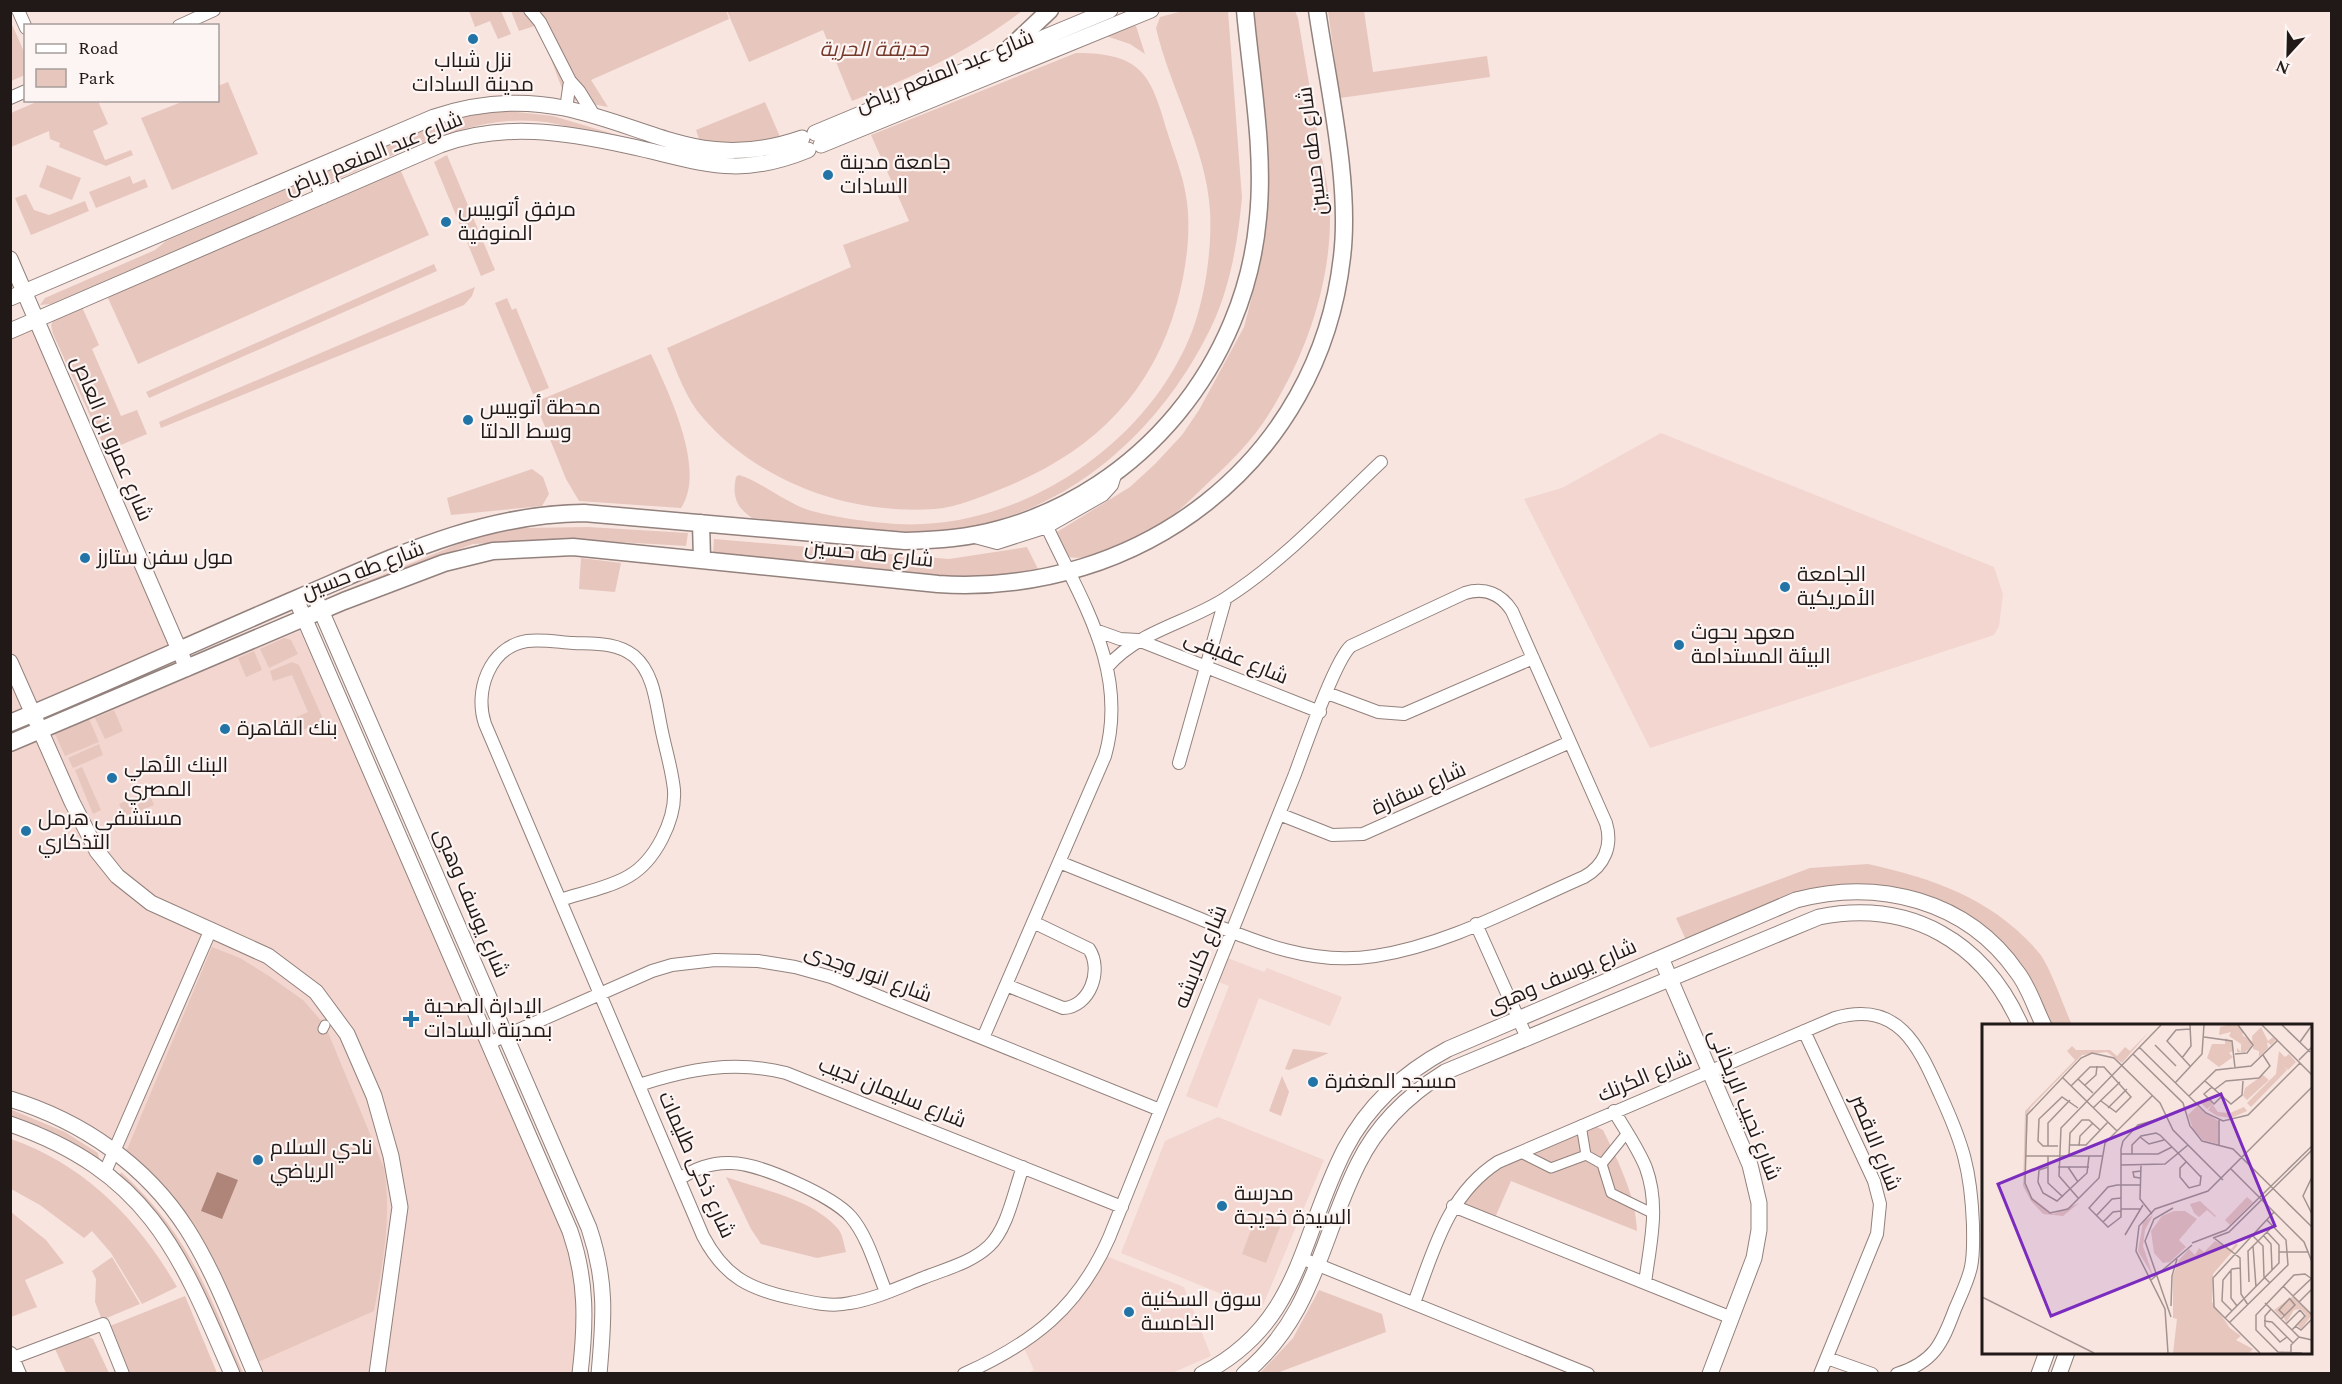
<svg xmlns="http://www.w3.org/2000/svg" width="2342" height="1384" viewBox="0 0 2342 1384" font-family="Spectral,Cairo,serif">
  <rect width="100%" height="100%" fill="#f8e5e0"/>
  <path fill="#f2d6cf" d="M33,319L181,663L10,735V329Z
    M1661,433L1994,567L2003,594L1999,626L1994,635L1650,748L1524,499L1562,488Z
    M300,631L496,1071L574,1261L579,1320L573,1373H255L189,1227L82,1126L11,1090L10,745Z
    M1225,957L1264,972L1267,968L1342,997L1330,1026L1259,998L1217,1108L1186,1096L1229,986L1216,981Z
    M1218,1117L1324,1160L1261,1310L1121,1253L1165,1141Z
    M1106,1256L1184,1287L1211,1356L1172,1373H1028L1034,1370L1023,1346Z"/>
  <path fill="#e7c6bd" d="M726,10L729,19L591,80L608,107L566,99L538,25L519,31L511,11Z
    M469,11H501L511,34L498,39L490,21L475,27Z
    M727,11H1022C970,51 913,77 852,101L823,30L749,62Z
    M1183,11H1228L1242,198C1238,239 1231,283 1214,321C1166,425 1073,513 956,529C889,538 819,524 752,518C736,507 732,496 736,477L739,475C761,482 781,499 803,508C822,516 875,523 897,524C1020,531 1152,443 1194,326C1206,291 1212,247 1210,210C1206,147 1170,89 1156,28L1160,17Z
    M1251,11H1295L1298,18C1305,60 1312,101 1319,143C1324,168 1330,193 1330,219C1330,290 1302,365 1263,423C1243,452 1213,478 1188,502C1162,527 1106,564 1069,557L1058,541L1057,532L1130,487L1155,464L1182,435L1199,410L1244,327L1260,266L1265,226Z
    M1328,11H1364L1373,72L1487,56L1490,77L1340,98Z
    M10,20L25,54V75L11,81Z
    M1131,25L1136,26L1145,54L1130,44L1106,36Z
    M1076,53C1144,53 1151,76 1168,134C1174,154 1183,175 1186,196C1192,230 1186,270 1177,303C1151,397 1089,454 1001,489C981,497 957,507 935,509C850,515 760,483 703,418C686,399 677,372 667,348L851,267L843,245L909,221L871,135Z
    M228,82L258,154L172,190L141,118L184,101L218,100V86Z
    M41,100L98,101L108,124L93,131L105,160L131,150L133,155L106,166L59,147L60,143L50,139L49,131L11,147V113Z
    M765,102L781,139L767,145H701L696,130Z
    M498,110L553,116L617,135L615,140C589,133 562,123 535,121C467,115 390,158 329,183L324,171L446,121Z
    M447,155L495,270L481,276L434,162Z
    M47,165L81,178L72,200L39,187Z
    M400,169L429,235L138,364L107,296Z
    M130,176L133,184L145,179L148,187L96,208L89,192Z
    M298,184L303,195L51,304L40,305L45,298L155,250L166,241Z
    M26,194L34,210L49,215L85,201L89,211L31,235L15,198Z
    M434,264L437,271L149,398L146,392Z
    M475,287L472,296L464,305L161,428L159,422Z
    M507,298L512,310L516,308L549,388L533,394L495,303Z
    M82,307L99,345L92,349L121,416L137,410L147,434L116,447L102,442L53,334L51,325L55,318Z
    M651,354C668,392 707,469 681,508L579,501L566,479L535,402Z
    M532,469L543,477L549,494L542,506L451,515L447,498Z
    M588,527L688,533L686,546L568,539L473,544L331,596L473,538L522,528Z
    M714,539L949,559L1027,547L1038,569L1013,574L955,578L713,554Z
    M581,558L621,563L615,592L579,589Z
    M284,638L291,640L298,654L269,668L260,649Z
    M254,651L262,670L246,677L238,658Z
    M292,662L299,665L324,721L298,732L292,719L308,712L292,675L273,681L270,671Z
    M114,710L123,731L105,739L95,718Z
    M89,719L99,742L65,756L55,734Z
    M99,744L103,755L73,768L68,758Z
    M82,767L101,810L93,814L75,770Z
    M148,791L154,805L125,817L119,804Z
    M1868,864C1935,879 1994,899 2040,954C2051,969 2064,1007 2072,1025H2044L2011,965L1955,918L1854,889L1686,940L1676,918L1810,868Z
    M212,947L240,958L269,976L303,1000L325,1025L384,1168C392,1217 383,1263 374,1311L258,1362L215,1264L126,1152Z
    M1293,1049L1329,1053L1289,1070L1285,1069Z
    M1282,1076L1289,1092L1281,1116L1269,1111Z
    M10,1109L65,1132L98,1153L99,1158L95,1161L44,1128L11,1117Z
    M1597,1127L1603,1130C1618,1161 1636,1196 1637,1231L1511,1181L1494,1220L1465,1206L1464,1195L1486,1174Z
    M11,1139C85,1165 138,1219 177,1287L142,1304L111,1253L92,1231L84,1238L40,1205L11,1189Z
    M121,1172C189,1234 208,1292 243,1373H237C205,1299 182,1232 119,1177Z
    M726,1177C762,1190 814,1199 839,1230C843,1236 844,1245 846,1252L817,1258L761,1244L751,1229Z
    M11,1212L46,1240L64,1263L25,1280L37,1307L11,1317Z
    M1257,1214L1281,1224L1266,1263L1242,1254Z
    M112,1257L140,1304L102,1320L95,1302L96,1279L92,1271Z
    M1319,1290L1382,1314L1386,1332L1277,1373H1260L1293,1338Z
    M185,1296L217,1373H130L110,1326Z
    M86,1336L93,1339L109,1373H66L55,1349Z"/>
  <path fill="#af8479" d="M217,1172L238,1180L222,1219L201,1211Z"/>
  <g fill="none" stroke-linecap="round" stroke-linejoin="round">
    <defs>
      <path id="pedestrian" d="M323,1029L325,1025
        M1581,1125L1586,1155
        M1519,1152L1551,1168L1586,1155L1602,1164L1611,1193L1654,1214
        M1602,1164L1627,1133"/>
      <path id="minor" d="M18,10L26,28
        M530,10L540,22L570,81L579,91L595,117
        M179,26L214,10
        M10,98L26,91
        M566,109L570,81
        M971,536L997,543L1047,527L1103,495L1112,485L1116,472
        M1095,630L1120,639L1138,640L1320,712
        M1108,666C1140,630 1188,623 1226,598C1284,561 1331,509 1381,462
        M1327,693L1378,712L1404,714L1533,658
        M1179,763L1225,600
        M1279,814L1332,835L1363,834L1570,742
        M560,900C581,893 609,888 629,876C655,861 676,820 674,790C672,769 665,748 661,727C656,703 654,673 634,656C616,642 594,644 573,643C558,642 541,639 527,641C489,647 474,692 485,724L703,1236C725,1278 751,1290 796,1299C814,1303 832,1307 850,1303C875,1299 900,1287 923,1278C945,1269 971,1263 989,1246C1008,1228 1014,1191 1023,1167
        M1476,924L1527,1038
        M1006,985L1063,1008C1090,1007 1103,970 1089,949L1033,922
        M1804,1031L1874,1181L1880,1204L1877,1234L1820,1374
        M983,1038L1105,756C1129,671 1082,602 1047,527
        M489,1043L652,971L672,965L715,960L758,961L795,967L831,977L1160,1110
        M639,1085C689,1069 734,1060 786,1073L1122,1207
        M1614,1111C1625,1130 1638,1148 1646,1168C1660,1206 1650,1244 1645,1283
        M105,1172L211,929
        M679,1179C695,1169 711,1162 731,1163C759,1163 833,1196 851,1217C868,1237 876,1268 886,1292
        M1453,1206L1732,1318
        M1301,1258L1588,1374
        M1414,1303C1434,1250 1447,1195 1498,1162L1835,1018C1898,1000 1918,1045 1940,1094C1963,1144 1971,1170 1973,1225C1973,1239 1974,1253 1971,1267C1968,1281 1961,1295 1955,1309C1942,1344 1934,1362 1897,1374
        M11,1353L20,1374
        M13,1358L103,1324L123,1374
        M1827,1358L1872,1374
        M964,1374C1033,1343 1078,1308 1109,1238C1171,1083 1233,929 1295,774C1304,750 1335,659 1351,646L1465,593C1485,587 1501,594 1512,611L1606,823C1613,846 1604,866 1584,877C1517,906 1448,945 1375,956C1307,967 1247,938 1186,913C1144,896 1102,879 1059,862"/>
      <path id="tertiary" d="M815,133L1110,10
        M821,145L1151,10
        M312,169L323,196
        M10,259L187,668
        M10,298L434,117C476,103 520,99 564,108C656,128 704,172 802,138
        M10,331L440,145C503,122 565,132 629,146C700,161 735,180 808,150
        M313,592L589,1228C607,1281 604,1319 599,1374
        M296,599L570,1231C587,1280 586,1323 580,1374
        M10,662L72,802L97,851L117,876L151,903L268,956L316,992L347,1034L374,1096L391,1156L400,1207L377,1374
        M1661,958L1750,1165L1759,1203V1230L1754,1258L1710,1374
        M10,1099C82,1121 146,1165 187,1229C215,1273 234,1325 255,1374
        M10,1124C147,1172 179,1250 232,1374
        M1202,1374C1301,1324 1300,1236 1345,1149C1368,1105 1405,1072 1448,1049L1796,900C1878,878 1967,900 2017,972C2029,987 2035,1008 2044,1026
        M1244,1374C1314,1316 1320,1240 1358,1164C1377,1125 1408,1095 1445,1072L1819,917C1911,899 1984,942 2021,1026
        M2039,1374L2047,1352
        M2059,1374L2067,1352"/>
      <path id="secondary" d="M999,58L1050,10
        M701,523L702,559
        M10,723C107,683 202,639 298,598C392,558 480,514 584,513L905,541C938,540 968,538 1000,529C1141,490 1245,364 1258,218C1265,150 1251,78 1245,10
        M10,743L344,601L444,563L493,551L573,547L938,584C1139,597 1319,462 1342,257C1351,182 1328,86 1317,10"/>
    </defs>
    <use href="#pedestrian" stroke="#92817c" stroke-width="11"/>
    <use href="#minor" stroke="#92817c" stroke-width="14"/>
    <use href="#tertiary" stroke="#92817c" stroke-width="17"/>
    <use href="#secondary" stroke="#92817c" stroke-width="19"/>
    <use href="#pedestrian" stroke="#fff" stroke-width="9"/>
    <use href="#minor" stroke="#fff" stroke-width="12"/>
    <use href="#tertiary" stroke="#fff" stroke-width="15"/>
    <use href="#secondary" stroke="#fff" stroke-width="16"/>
  </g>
  <g fill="#2174a5" stroke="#fdf5f3" stroke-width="2">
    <circle cx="473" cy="39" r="6"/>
    <circle cx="828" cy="175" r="6"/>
    <circle cx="446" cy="222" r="6"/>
    <circle cx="468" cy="420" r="6"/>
    <circle cx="85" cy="558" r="6"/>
    <circle cx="1785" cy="587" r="6"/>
    <circle cx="1679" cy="645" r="6"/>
    <circle cx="225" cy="729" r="6"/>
    <circle cx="112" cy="778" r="6"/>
    <circle cx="26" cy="831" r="6"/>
    <path d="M408 1010h6v6h6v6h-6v6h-6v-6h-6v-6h6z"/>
    <circle cx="1313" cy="1082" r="6"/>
    <circle cx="258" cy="1160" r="6"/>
    <circle cx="1222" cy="1206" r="6"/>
    <circle cx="1129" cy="1312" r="6"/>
  </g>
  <g text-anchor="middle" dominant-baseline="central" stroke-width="4.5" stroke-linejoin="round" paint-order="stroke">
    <g font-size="21" font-style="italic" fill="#753a2b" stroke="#fdf5f3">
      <text x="874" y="50">حديقة الحرية</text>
    </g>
    <g font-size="21" fill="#201917" stroke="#fdf5f3" text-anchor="start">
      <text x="473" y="61" text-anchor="middle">نزل شباب<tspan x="473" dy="24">مدينة السادات</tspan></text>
      <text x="840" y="163">جامعة مدينة<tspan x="840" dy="24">السادات</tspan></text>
      <text x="458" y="210">مرفق أتوبيس<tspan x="458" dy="24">المنوفية</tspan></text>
      <text x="480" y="408">محطة أتوبيس<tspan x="480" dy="24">وسط الدلتا</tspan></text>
      <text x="97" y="558">مول سفن ستارز</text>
      <text x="1797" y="575">الجامعة<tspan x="1797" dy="24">الأمريكية</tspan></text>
      <text x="1691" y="633">معهد بحوث<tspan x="1691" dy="24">البيئة المستدامة</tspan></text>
      <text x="237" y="729">بنك القاهرة</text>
      <text x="124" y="766">البنك الأهلي<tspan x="124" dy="24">المصري</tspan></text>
      <text x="38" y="819">مستشفى هرمل<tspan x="38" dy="24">التذكاري</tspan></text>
      <text x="424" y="1007">الإدارة الصحية<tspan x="424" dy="24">بمدينة السادات</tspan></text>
      <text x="1325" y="1082">مسجد المغفرة</text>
      <text x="270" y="1148">نادي السلام<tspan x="270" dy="24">الرياضي</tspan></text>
      <text x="1234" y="1194">مدرسة<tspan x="1234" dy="24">السيدة خديجة</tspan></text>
      <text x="1141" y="1300">سوق السكنية<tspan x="1141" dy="24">الخامسة</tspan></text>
    </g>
    <g font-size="21" fill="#201917" stroke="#fdf5f3">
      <text transform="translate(945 72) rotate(-22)">شارع عبد المنعم رياض</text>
      <text transform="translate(1313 151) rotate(-97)">شارع طه حسين</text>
      <text transform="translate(374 154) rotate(-22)">شارع عبد المنعم رياض</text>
      <text transform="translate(111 439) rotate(67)">شارع عمرو بن العاص</text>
      <text transform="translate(869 554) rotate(6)">شارع طه حسين</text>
      <text transform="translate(363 571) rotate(-21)">شارع طه حسين</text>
      <text transform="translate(1236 658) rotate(22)">شارع عفيفى</text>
      <text transform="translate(1419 789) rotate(-24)">شارع سقارة</text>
      <text transform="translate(471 903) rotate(67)">شارع يوسف وهبى</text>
      <text transform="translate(1201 957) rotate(-68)">شارع كلابشه</text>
      <text transform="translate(868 974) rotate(20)">شارع انور وجدى</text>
      <text transform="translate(1562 977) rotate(-23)">شارع يوسف وهبى</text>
      <text transform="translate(1645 1077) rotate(-23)">شارع الكرنك</text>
      <text transform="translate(892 1093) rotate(22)">شارع سليمان نجيب</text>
      <text transform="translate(1744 1105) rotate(68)">شارع نجيب الريحانى</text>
      <text transform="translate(1875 1143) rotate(68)">شارع الاقصر</text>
      <text transform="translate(696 1165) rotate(66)">شارع ذكى طليمات</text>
    </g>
  </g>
  <g transform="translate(1982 1024)">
    <rect width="330" height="330" fill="#f8e5e0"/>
    <path d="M245,1H255L262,8L260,11L271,18L267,25L263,28H255V24L259,28V20L247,12L249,8L237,11L238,3ZM279,3L286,17L291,13L294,16L289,21L285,18L286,24L277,33V27L271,25L270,12ZM167,8L140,39L125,28L100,31L49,83L46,89L43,160L48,172L71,190L97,179L81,192L61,190L49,177L41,162L43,87L93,36L85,27L90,22L94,26H128L135,32L143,23L148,27ZM243,14L249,17L251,27L247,29L251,33L237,43L225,34L230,20H243ZM297,27L303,33L307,30L314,38L306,46L302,42L305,46L269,83L265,79L294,50ZM281,51L287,56L265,76L261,72L263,64ZM225,73L236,88L248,89L262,83L265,87L249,94L235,92L226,86L230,81L225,85L219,79ZM215,82L236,97V120L221,116L211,105L206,91ZM265,173L271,178L248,201L243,196ZM218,177L234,192L233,193L225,186L217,193L212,189L208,180ZM192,187H203L215,195L197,216L204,223L188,238L181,239L172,229L169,207L180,192ZM171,191L163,206L161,222L171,252L156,227L161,198ZM233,217L249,225L254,219L256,221L231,250L230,278L248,304L259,312L254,316L271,325L267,329H191L195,295L191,294V252L197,236L207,225L213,231L217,224L222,228ZM311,272L330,291L319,305L315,301L324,291L319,285L312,286L304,299L301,291L299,293L292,286Z" fill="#e7c6bd"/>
    <path fill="none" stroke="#a29390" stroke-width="1.5" d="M280,1L330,51M300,1L328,28M208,5L194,6L185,17L209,43M222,13L250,17L253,44M318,18L330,1M173,21L194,42M157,23L224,89L241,97L266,91L318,39M151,30L201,79L208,102L220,117L251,125L330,203M253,30L265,29L271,21L256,1M200,34L209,22L208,1M317,36L330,23M80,53L135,107M96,55L111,69M223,57L249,80L260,71L261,57M193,59L220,30L222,1M103,61L114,51L115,42M89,62L108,43H122L149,73L134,88L119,77M230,63L222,70L232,80L239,73M232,66L244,57L277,54L288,42L281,31M170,72L123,119L117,154L86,185L68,189L50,175L43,159L45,91L99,34L110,29L132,34L177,78L178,79L191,106L241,156M207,72L234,46L269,42L295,17M111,84L138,58M126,84L145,65M158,113L167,120L182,116M87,121H104L126,98M237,121V95M66,122V99L88,76M76,122H61L56,117L57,95L80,73L96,84M97,122L98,112L111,99M139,130H176L190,123M150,130V121L159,112L174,109L178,111L197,130L218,152H219L218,161L207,164L198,153V144L204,138M43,132H120M66,132V159L81,173M87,132L88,109L100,96H107L118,106M139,141L183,140L206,121M159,141L158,175L170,190M66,143L57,146L56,158L61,169L75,177L105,149L107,132M76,143H107M86,143L96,158M249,145L322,218L330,238M330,153L321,172L330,190M158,154L152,153L151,148L159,147M158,161H135L126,163L107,184L126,203L139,193V125L141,117L156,101L184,93M97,175L77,152L79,104L179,1M139,185H159M114,192L130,175L139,174M121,198L131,188L139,187M143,211L161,181M270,211L281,222L282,253L288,259M281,211L289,220L290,246M231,214L247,208L330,126M232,214L258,234L259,270L266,281M210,219L244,206L330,122M271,222L274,263M297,228H327M249,247V274L255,282M169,256L210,221M267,258L266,227L291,202M301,262L330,291M311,272L330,254M0,273L112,329M317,278L330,265M283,279L317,313L330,316M189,282L190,252L195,235M289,285L283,292V302L298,318L305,313M250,287L240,277L241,256L250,245L258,244M302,291L297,286L308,274M189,293L163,217L172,195L191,184M243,294L297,239V221L285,208M299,295L313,281L308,275M282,297L290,298L311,319M247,299L306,241L304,216L285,196M304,300L318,286M313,302L319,306L330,295M310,306L323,292L318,286M309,328V321L317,313M186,329L183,285L154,227L157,202L173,185L226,167L330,63M278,329L232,283L231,254L292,188M320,329L296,328L274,306V291L312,251L323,250L330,255"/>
    <path fill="#7b2cbf" fill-opacity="0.15" stroke="#7b2cbf" stroke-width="3" d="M239,70L293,202L69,292L16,160Z"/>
    <rect width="330" height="330" fill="none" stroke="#201917" stroke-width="3"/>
  </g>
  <rect width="2342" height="1384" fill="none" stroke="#201917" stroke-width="24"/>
  <rect x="24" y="24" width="195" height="78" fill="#fdf5f3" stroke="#a59d9b" stroke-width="1.5"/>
  <rect x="36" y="44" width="30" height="9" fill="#ffffff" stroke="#a59d9b" stroke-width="1.5"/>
  <text x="78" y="54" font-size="18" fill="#201917">Road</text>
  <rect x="36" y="69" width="30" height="18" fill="#e7c6bd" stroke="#a59d9b" stroke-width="1.5"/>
  <text x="78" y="84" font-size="18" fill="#201917">Park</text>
  <g transform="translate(2288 54) rotate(202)" stroke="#fdf5f3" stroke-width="4.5" paint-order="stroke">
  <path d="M0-4.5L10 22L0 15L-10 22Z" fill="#201917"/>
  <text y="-9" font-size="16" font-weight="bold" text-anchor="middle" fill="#201917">N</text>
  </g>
</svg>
